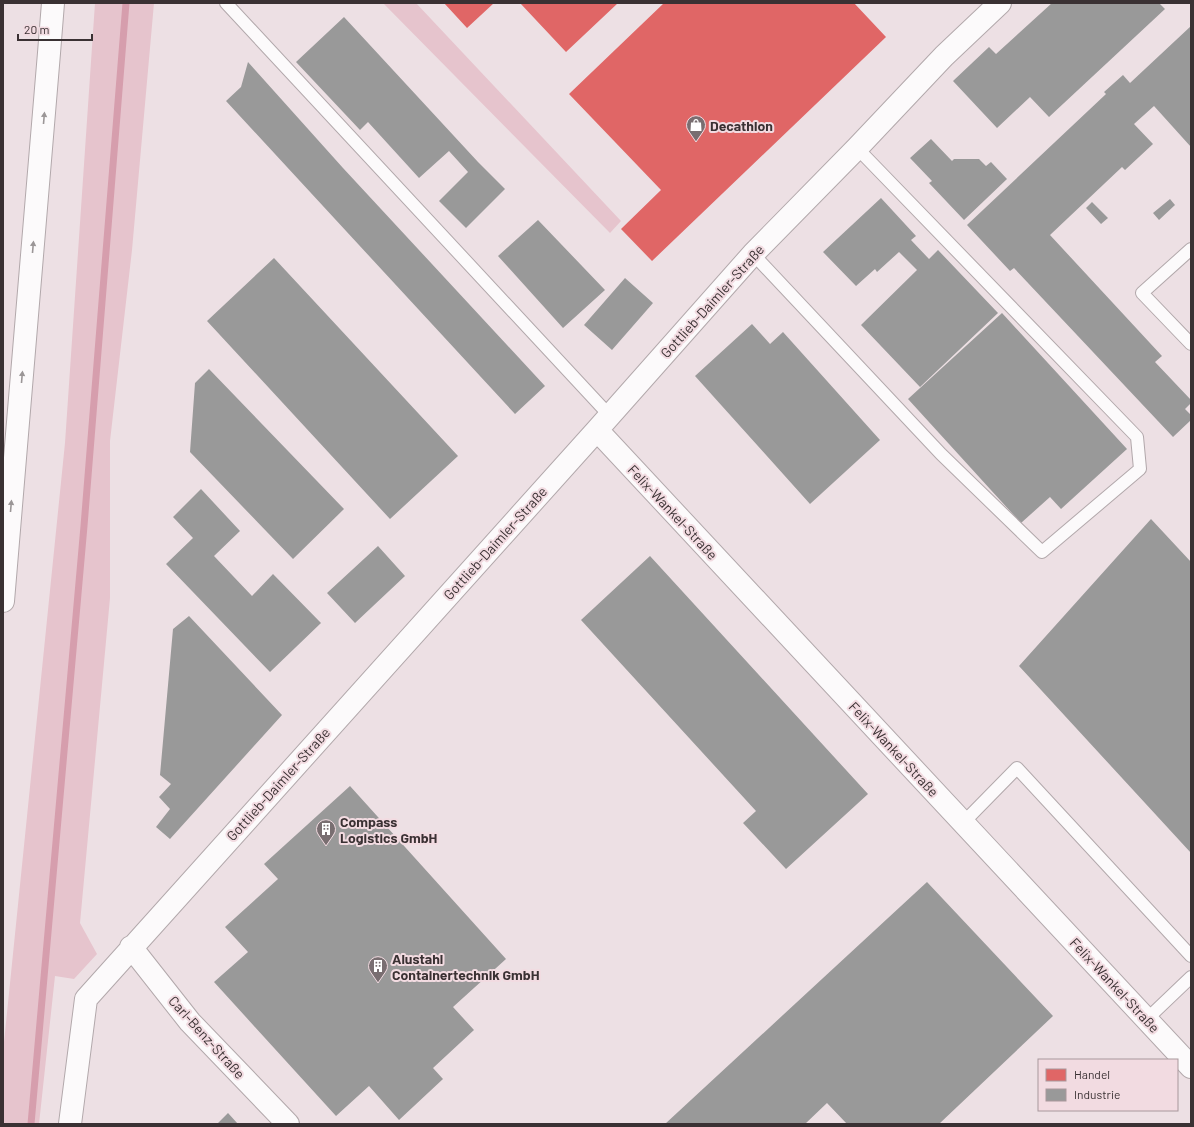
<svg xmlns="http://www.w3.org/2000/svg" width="1194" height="1127" viewBox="0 0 1194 1127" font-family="Barlow,sans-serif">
  <rect width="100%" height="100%" fill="#ede0e4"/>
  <path fill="#e6c4cd" d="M95,3H154L132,250L110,441V598L80,923L97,954L74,979L55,976L39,1124H3V1052L65,443Z
    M383,3H416L621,221L610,233Z"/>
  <path fill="#e06666" d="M444,3H494L467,28Z
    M520,3H618L566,52Z
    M664,3H854L886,37L652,261L621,229L661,190L569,94Z"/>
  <path fill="#999" d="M1052,3H1159L1165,9L1049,117L1030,97L997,128L953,81L989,47L996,54Z
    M344,17L478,162L505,189L466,228L439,201L468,172L449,151L419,178L368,122L360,130L296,62Z
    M1191,26V147L1154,106L1134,124L1153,144L1125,170L1122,167L1050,235L1162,356L1155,362L1191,400V403L1185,409L1191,415V420L1173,437L1014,268L1010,271L967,225L1106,94L1104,92L1123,75L1130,83Z
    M248,62L343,168L545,386L515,414L226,101L241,87Z
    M931,139L952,161L954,159H979L986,166L991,162L1007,179L964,220L929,183L932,181L910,158Z
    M881,198L916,236L911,240L929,259L938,250L998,313L920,387L861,325L917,270L899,252L877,272L875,269L856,286L823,252Z
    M1170,199L1175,205L1159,220L1153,213Z
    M1092,202L1108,218L1101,224L1086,208Z
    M538,220L605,290L563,328L498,256Z
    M274,258L458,456L390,519L207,321Z
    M625,278L653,303L612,350L584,325Z
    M1002,313L1127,449L1061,509L1050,497L1021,523L908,399Z
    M752,324L770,344L783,332L880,440L810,504L695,376Z
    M209,369L344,509L293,559L190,452L195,383Z
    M201,489L240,531L214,556L252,596L273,574L321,623L270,672L166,564L193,538L173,517Z
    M1151,519L1191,562V853L1019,666Z
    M378,546L405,576L355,623L327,593Z
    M650,556L868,794L786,869L743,823L756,811L581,620Z
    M189,616L282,715L170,839L156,827L170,809L159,797L171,784L160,775L173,629Z
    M350,786L506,959L453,1007L474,1030L433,1068L443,1079L399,1120L369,1086L336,1116L214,982L248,952L225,927L278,879L264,864Z
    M927,882L1053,1016L939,1124H847L827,1103L805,1124H665Z
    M228,1113L238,1124H217Z"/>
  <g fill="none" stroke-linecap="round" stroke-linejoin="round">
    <path stroke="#d69ead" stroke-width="7" d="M31,1124L84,526L126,3"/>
    <defs>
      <path id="service" d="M226,3L610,416
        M1191,249L1142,293L1191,344
        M753,254L941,454L1042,552L1140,469L1137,437L857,148
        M963,823L1017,768L1191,956
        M1147,1019L1191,977"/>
      <path id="minor" d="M597,430L1191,1067
        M131,947L190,1022L288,1124
        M70,1124L86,999L597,430L753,254L857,148L944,56L1000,3"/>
      <path id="motorway" d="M3,601L49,53L53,3"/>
    </defs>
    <use href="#service" stroke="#b2a8ab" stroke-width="14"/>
    <use href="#minor" stroke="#b2a8ab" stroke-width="24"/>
    <use href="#motorway" stroke="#b2a8ab" stroke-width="24"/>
    <use href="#service" stroke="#fcfafb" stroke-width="12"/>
    <use href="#minor" stroke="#fcfafb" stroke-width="22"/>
    <use href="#motorway" stroke="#fcfafb" stroke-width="22"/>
  </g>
  <defs><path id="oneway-solid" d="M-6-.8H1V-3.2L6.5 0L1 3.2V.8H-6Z"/></defs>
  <g fill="#9b9697">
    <use href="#oneway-solid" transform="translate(44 118) rotate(-85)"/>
    <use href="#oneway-solid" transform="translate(33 247) rotate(-85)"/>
    <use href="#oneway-solid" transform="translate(22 377) rotate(-85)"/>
    <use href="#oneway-solid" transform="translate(11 506) rotate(-85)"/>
  </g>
  <defs>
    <symbol id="shop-pin" viewBox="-11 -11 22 30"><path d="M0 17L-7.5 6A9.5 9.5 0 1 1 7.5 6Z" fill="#796e71" stroke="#f2dbe1"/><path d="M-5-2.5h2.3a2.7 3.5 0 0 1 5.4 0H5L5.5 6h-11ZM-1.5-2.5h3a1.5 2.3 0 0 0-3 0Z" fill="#fff"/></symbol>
    <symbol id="building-pin" viewBox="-11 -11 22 30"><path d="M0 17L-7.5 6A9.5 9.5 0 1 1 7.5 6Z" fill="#796e71" stroke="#f2dbe1"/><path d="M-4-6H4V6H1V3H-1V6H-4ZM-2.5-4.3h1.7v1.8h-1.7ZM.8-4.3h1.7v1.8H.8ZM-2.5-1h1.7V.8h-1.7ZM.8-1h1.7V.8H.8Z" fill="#fff"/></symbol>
  </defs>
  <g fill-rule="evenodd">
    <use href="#shop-pin" x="685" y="114" width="22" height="30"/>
    <use href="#building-pin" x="315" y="818" width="22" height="30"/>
    <use href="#building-pin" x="367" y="955" width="22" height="30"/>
  </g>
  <g text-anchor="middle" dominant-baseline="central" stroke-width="4" stroke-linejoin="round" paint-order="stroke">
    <g font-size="14" font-weight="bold" fill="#3a3133" stroke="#f2dbe1" text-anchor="start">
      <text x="710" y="125">Decathlon</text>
      <text x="340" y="821">Compass<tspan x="340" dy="16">Logistics GmbH</tspan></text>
      <text x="392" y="958">Alustahl<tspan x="392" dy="16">Containertechnik GmbH</tspan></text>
    </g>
    <g font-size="14" fill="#3a3133" stroke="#f2dbe1">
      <text transform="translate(712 301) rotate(-48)">Gottlieb-Daimler-Straße</text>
      <text transform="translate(673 512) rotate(47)">Felix-Wankel-Straße</text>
      <text transform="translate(495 543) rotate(-48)">Gottlieb-Daimler-Straße</text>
      <text transform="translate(894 749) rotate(47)">Felix-Wankel-Straße</text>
      <text transform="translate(278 784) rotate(-48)">Gottlieb-Daimler-Straße</text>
      <text transform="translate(1115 985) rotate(47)">Felix-Wankel-Straße</text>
      <text transform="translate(207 1037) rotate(48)">Carl-Benz-Straße</text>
    </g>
  </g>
  <rect width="1194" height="1127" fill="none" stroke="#3a3133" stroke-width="8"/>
  <rect x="1038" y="1059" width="140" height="52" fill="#f2dbe1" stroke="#a8979b"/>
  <rect x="1046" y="1069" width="20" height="12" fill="#e06666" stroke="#a8979b"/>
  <text x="1074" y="1079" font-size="12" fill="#3a3133">Handel</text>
  <rect x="1046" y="1089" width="20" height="12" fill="#999999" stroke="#a8979b"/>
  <text x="1074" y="1099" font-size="12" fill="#3a3133">Industrie</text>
  <path d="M18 34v6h74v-6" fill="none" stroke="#3a3133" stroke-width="2"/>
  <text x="24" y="34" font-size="12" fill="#3a3133" stroke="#f2dbe1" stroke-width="3" paint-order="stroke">20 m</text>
</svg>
